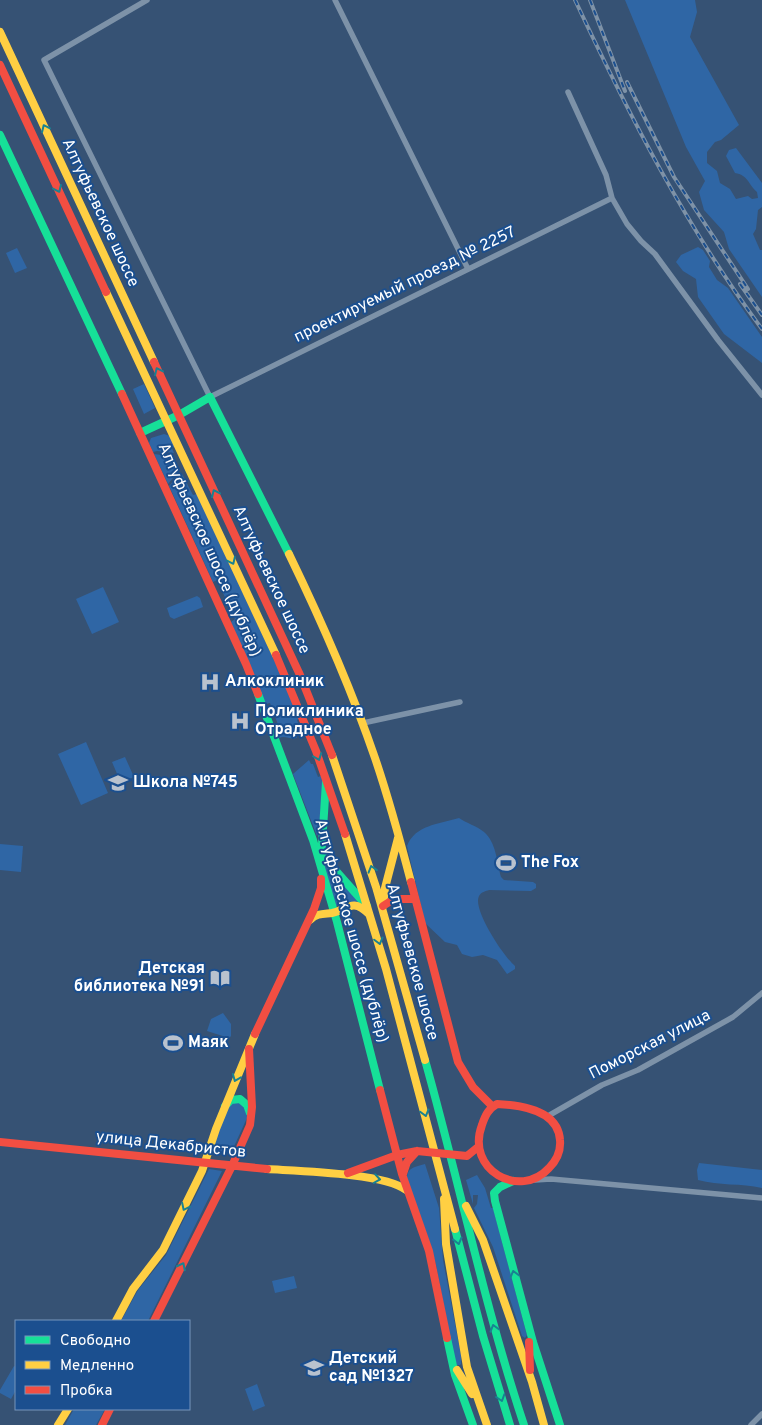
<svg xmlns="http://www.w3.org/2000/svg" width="762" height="1425" viewBox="0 0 762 1425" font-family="Overpass,sans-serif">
  <rect width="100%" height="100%" fill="#365274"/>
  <path fill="#2f66a5" d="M625,0H695L697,12L690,37L739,125L721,140L715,142L707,152V163L717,171L720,183L730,189L736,199L748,196L752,199L758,198L757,192C748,184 748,175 735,173L726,156L729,150L736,148L762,183V207L758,210L756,229L753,234L760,250H762V297L729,249L724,232L704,210L699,192L705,181L686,147Z
    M698,247L703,250L710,261L709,267L717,280L728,288L762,337V363L724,334L698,297L696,279L683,271L676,262L681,255Z
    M17,248L27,268L15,273L6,253Z
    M144,384L155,408L144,414L133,389Z
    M164,434L170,436L175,446L172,448L174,453L157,451L153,452L149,443L151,438Z
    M154,454L170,456L177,471V473L168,484Z
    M182,474L193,495L197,494L289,692L300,718L297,720L303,735L296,732L297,738C290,740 285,735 279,738L276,732L280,730L270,703L266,704L231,622L235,619L217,580L213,582L169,486L179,475Z
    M103,587L119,622L92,634L76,599Z
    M197,596L200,598L203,607L174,619L170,617L167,608Z
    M86,742L108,793L81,805L58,754Z
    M125,757L134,777L121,783L112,762Z
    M309,760L311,764H313L318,777L321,776L323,780L319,831L317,836L293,774Z
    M459,818C466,823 477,826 484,832C496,842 497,862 501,877L504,880L533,882L536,884V888L531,891L489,890C486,891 481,892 479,896C472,909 504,957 515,966V969L507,974L497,960L483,955L472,957L462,954L457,945L445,942L425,923L407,846C415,825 439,824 459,818Z
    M0,844L23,846L21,872L0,870Z
    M326,865L360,902H348L336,906L324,868Z
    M223,1013L231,1024V1036L229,1038L207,1031L211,1019Z
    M241,1102L247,1114V1118L231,1153L212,1150L227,1106L230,1103Z
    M699,1163L762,1170V1188C741,1183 719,1186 698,1180L697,1170Z
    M425,1164L439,1208L443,1260L461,1355V1364L460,1365H457L454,1358L436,1265L429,1240L407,1179C407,1167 415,1167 425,1164Z
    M209,1169L222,1171L148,1321H121L138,1290L166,1255Z
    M477,1175L485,1188L491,1208H493L527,1335L525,1338L522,1336L493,1247L474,1208L477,1204L478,1195H473V1204L466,1180Z
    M294,1276L297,1288L275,1293L272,1281Z
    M14,1366L16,1367V1390L11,1399L0,1393V1390Z
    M257,1384L265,1406L253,1411L245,1389Z
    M74,1409H105L96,1425H65Z"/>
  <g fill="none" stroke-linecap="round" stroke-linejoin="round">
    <path stroke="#7d92a8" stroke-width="5.5" d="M147,0L44,60L210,397L612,198
      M335,0L468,269
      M568,92L606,175L612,198L627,224L641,241L655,254L718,340L762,395
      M363,723L460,702
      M548,1116L602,1085L638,1070L733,1017L762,993
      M535,1180L551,1179L762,1198
      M751,1425L762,1414"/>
    <path stroke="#16e098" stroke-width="8" d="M0,135L122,394
      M140,433L179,415L210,397L289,554
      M258,694L313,840L337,922L380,1090
      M320,853L367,906
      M321,860L326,782
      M425,1060C459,1181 484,1305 524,1425
      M225,1106L231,1100L240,1099L247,1105L250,1113
      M513,1181L500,1187L494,1193L495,1201L533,1342L560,1425
      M455,1229L483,1336L510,1425
      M447,1338L455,1375L473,1425"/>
    <path stroke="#ffcf43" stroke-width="8" d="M0,32L154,362
      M106,292L276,655
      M289,554C321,620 351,688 375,758C389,799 400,840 411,882
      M332,755L376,887L425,1060
      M345,834L386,969L455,1229
      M383,906L385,888L398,838
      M310,920C317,913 323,914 332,913C348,910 351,897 369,914
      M267,1169C297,1171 385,1173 406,1190
      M444,1199L446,1244L467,1367L487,1425
      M466,1206L483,1240L532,1382L544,1425
      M116,1321L133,1289L163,1250L202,1171L216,1129L255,1034
      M457,1370L472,1394
      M58,1425L68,1409"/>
    <path stroke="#f24e42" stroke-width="8" d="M0,65L106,292
      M154,362L300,675L332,755
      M122,394L246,664L258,694
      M276,655L316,751L345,834
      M411,882L458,1062L473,1087L492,1106
      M383,906L394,899H415
      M255,1034L314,909L321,888V879
      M380,1090L402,1174L429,1251L447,1338
      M497,1104C521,1105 558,1110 560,1140C561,1151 557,1160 549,1168C520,1200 465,1170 482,1125C485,1116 488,1109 497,1104Z
      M0,1142L267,1169
      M348,1173L397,1155L417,1151L467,1156L478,1147
      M403,1174L407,1162L417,1151
      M154,1321L232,1166L250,1125L252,1107L249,1049
      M529,1342L530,1370
      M102,1425L110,1409"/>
    <defs>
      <path id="rail" d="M575,0C629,115 686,227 762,329
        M590,0L625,91
        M627,82L674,177L748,289
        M740,284L762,315"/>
    </defs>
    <use href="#rail" stroke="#7e92a7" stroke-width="4"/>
    <use href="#rail" stroke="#1b4f8f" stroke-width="2" stroke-dasharray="5.5" stroke-linecap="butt"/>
  </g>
  <defs><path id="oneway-chevron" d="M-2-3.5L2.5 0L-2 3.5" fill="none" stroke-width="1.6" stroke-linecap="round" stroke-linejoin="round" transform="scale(1.25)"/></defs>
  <g stroke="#198292">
    <use href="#oneway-chevron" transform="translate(45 128) rotate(-115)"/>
    <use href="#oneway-chevron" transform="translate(58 189) rotate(65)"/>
    <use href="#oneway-chevron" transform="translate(158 371) rotate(-115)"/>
    <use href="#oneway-chevron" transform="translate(215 493) rotate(-115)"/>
    <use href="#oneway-chevron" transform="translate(232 561) rotate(65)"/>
    <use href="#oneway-chevron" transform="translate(318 757) rotate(69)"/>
    <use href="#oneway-chevron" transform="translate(372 869) rotate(-107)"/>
    <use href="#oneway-chevron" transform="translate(379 941) rotate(75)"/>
    <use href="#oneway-chevron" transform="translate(236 1078) rotate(112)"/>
    <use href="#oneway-chevron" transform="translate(425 1113) rotate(75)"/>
    <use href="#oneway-chevron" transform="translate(377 1179) rotate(8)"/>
    <use href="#oneway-chevron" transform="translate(185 1207) rotate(116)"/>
    <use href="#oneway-chevron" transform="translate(458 1241) rotate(76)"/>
    <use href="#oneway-chevron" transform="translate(182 1266) rotate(-63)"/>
    <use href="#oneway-chevron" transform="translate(514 1274) rotate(-105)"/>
    <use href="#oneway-chevron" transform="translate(494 1328) rotate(-106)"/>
    <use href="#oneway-chevron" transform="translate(501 1398) rotate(72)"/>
  </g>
  <defs>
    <symbol id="hospital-bare" viewBox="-9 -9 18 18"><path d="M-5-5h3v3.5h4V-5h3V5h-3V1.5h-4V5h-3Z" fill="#b9c2ce" stroke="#1b4f8f" stroke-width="2.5" paint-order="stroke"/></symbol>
    <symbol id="school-bare" viewBox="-9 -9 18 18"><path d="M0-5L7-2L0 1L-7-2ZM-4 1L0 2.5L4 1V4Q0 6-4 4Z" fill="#b9c2ce" stroke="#1b4f8f" stroke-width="2.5" paint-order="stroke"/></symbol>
    <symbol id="stadium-bare" viewBox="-9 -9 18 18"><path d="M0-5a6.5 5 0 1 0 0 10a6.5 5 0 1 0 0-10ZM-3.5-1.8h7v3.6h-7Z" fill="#b9c2ce" stroke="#1b4f8f" stroke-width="2.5" paint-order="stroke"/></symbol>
    <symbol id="library-bare" viewBox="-9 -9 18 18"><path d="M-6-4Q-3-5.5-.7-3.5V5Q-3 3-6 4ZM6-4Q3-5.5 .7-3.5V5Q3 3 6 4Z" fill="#b9c2ce" stroke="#1b4f8f" stroke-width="2.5" paint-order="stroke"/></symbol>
  </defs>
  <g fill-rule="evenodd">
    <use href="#hospital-bare" x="196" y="668" width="28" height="28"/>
    <use href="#hospital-bare" x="226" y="707" width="28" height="28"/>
    <use href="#school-bare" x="104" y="769" width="28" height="28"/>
    <use href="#stadium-bare" x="492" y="849" width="28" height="28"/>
    <use href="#library-bare" x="206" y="964" width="28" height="28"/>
    <use href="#stadium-bare" x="159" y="1029" width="28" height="28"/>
    <use href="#school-bare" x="300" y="1354" width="28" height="28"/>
  </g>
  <g text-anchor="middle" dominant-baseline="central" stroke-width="4" stroke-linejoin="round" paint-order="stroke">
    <g font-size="16" fill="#fff" stroke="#1b4f8f">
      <text transform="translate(100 213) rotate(65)">Алтуфьевское шоссе</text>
      <text transform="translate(405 285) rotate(-26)">проектируемый проезд № 2257</text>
      <text transform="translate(209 550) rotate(66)">Алтуфьевское шоссе (дублёр)</text>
      <text transform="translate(271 580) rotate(65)">Алтуфьевское шоссе</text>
      <text transform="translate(351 931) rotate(74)">Алтуфьевское шоссе (дублёр)</text>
      <text transform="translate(412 962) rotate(75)">Алтуфьевское шоссе</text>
      <text transform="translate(650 1045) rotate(-27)">Поморская улица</text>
      <text transform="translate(171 1145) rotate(6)">улица Декабристов</text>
    </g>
    <g font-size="16" font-weight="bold" fill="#fff" stroke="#1b4f8f" text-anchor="start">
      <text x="225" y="682">Алкоклиник</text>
      <text x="255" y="712">Поликлиника<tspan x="255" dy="18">Отрадное</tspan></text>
      <text x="133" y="783">Школа №745</text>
      <text x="521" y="863">The Fox</text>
      <text x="205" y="969" text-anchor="end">Детская<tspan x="205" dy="18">библиотека №91</tspan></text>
      <text x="188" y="1043">Маяк</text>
      <text x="329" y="1359">Детский<tspan x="329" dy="18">сад №1327</tspan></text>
    </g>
  </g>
  <rect x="15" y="1320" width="175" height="90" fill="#1b4f8f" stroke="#7695bc"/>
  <rect x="25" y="1336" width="25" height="8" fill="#16e098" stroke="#7695bc"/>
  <text x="60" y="1345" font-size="15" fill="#ffffff">Свободно</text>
  <rect x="25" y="1361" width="25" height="8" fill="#ffcf43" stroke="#7695bc"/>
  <text x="60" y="1370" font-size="15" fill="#ffffff">Медленно</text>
  <rect x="25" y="1386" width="25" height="8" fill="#f24e42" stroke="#7695bc"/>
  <text x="60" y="1395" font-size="15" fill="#ffffff">Пробка</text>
</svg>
